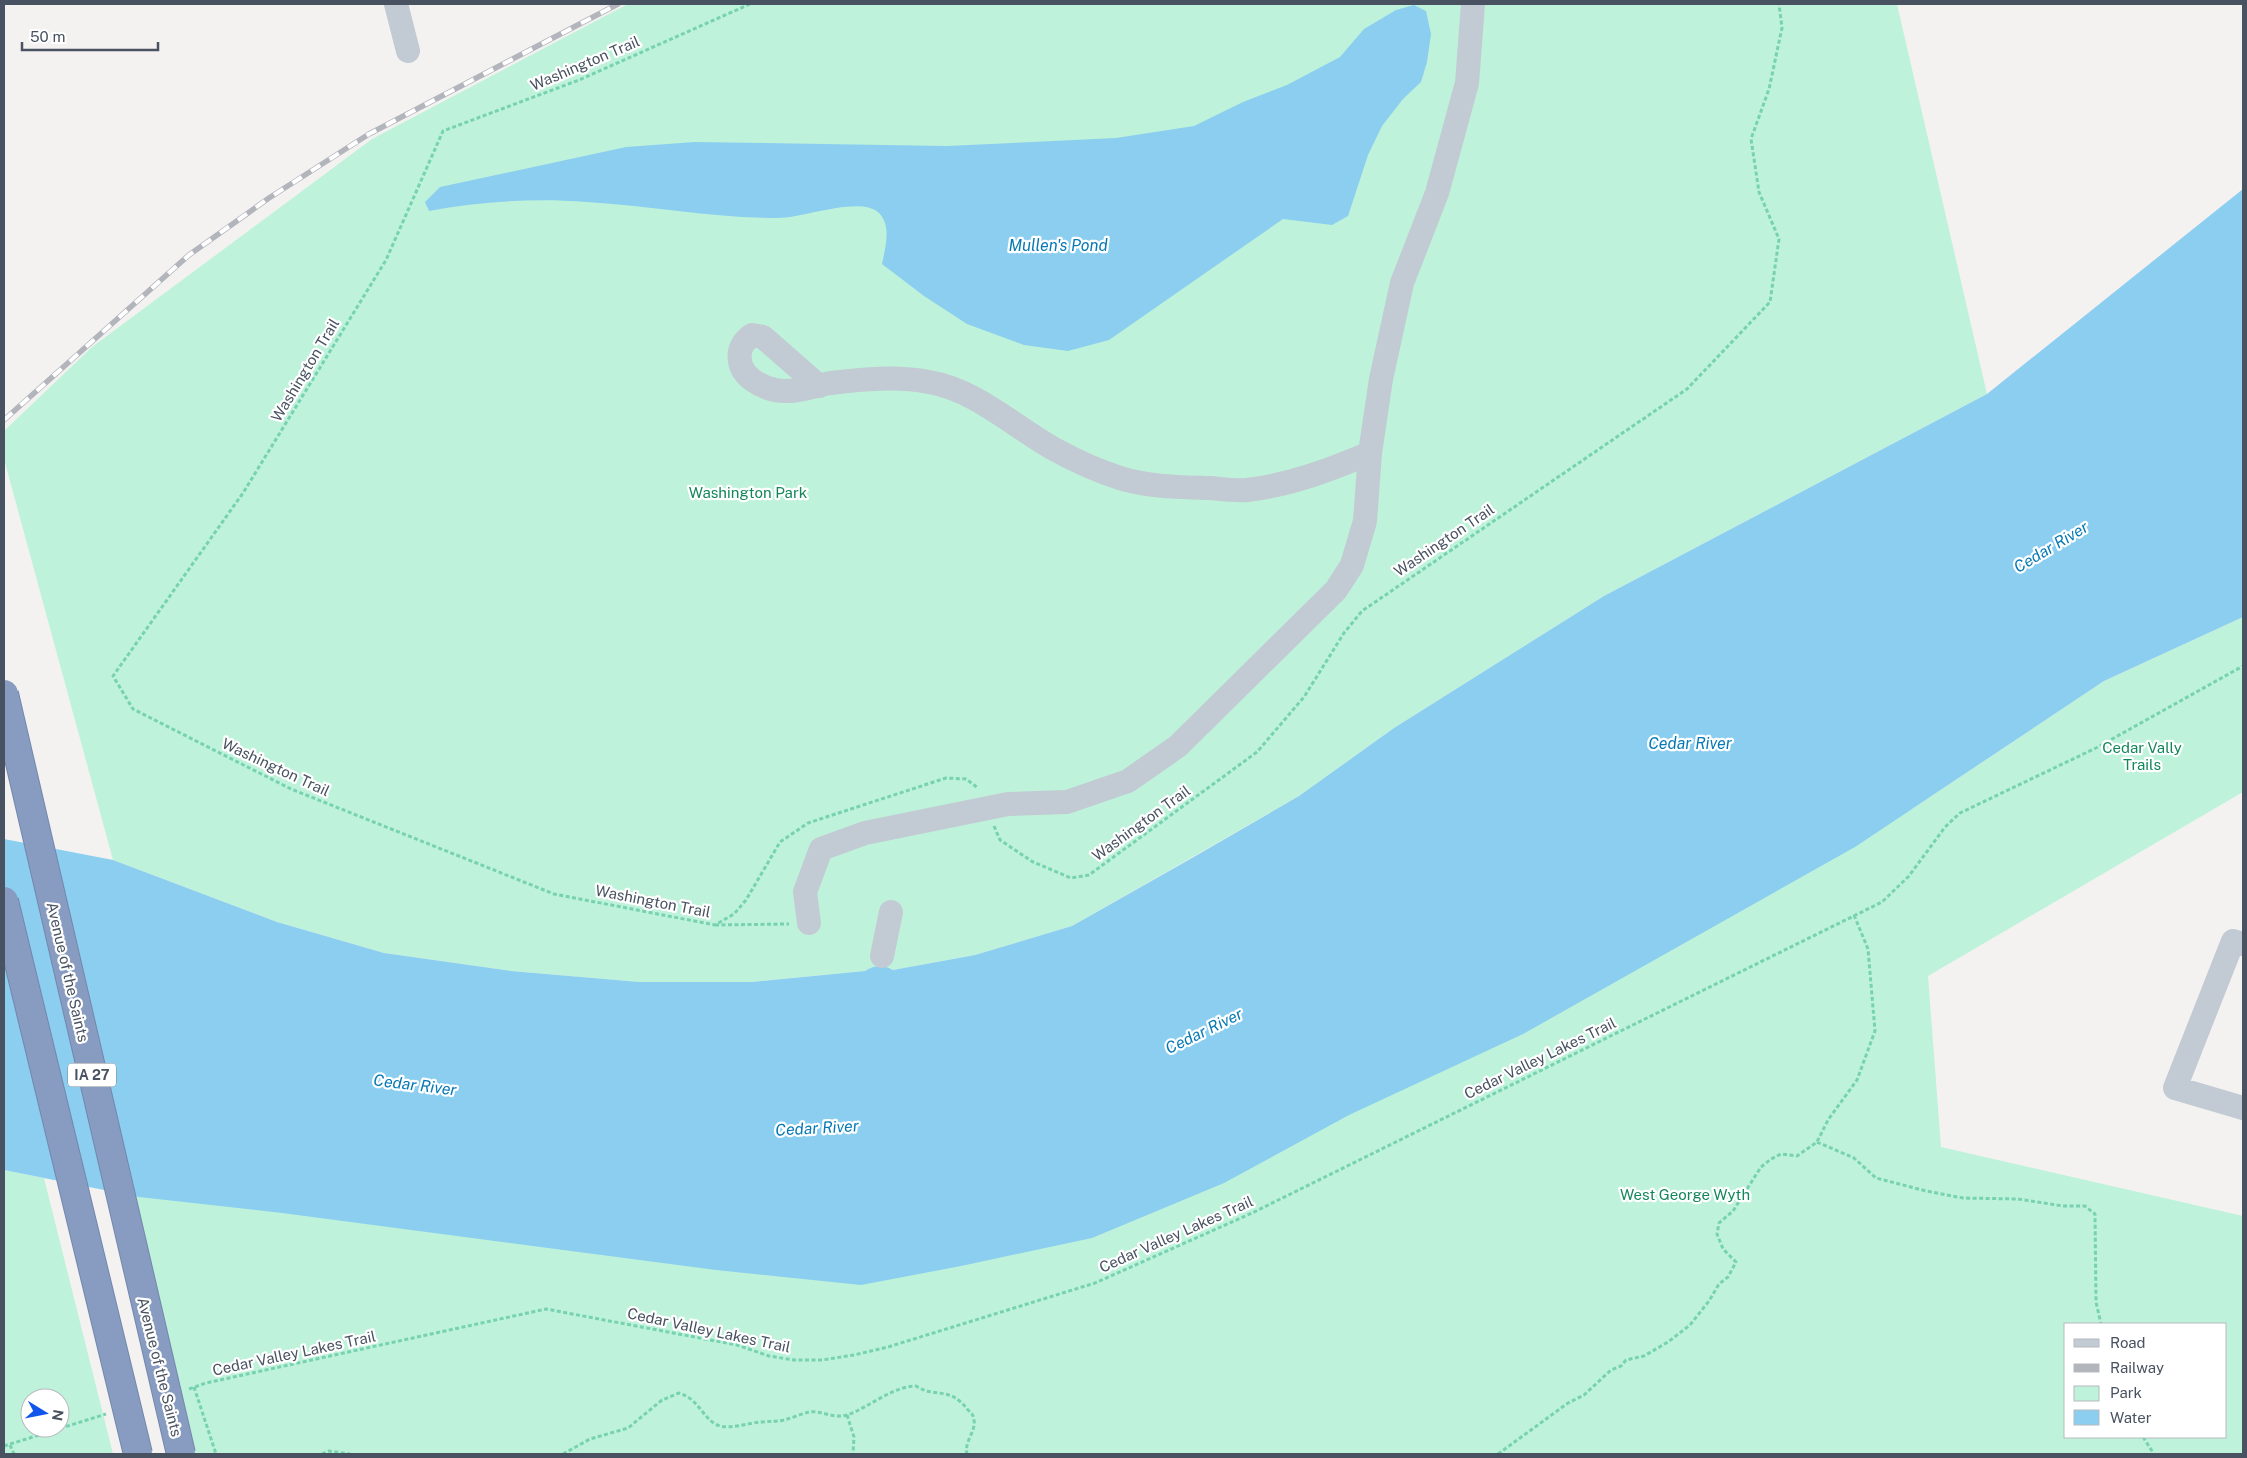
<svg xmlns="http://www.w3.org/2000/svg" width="2247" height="1458" viewBox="0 0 2247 1458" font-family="'Public Sans',sans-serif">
  <rect width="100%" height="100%" fill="#f4f2f1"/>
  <path fill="#bff2da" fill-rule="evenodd" d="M628,4H1897L1987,394L1604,596L1394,728L1299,796L1072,926L975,955L893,970C883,964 875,965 865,971L752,982H637L511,971L384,953L277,922L113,860L4,459V431L92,347L372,139Z
    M2243,617V792L1928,976L1941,1147L2243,1216V1454H182L106,1137L1912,809L2104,681ZM2066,1324H2226V1437H2066Z
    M4,1170L44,1178L113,1454H4ZM30,1398H60V1428H30Z"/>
  <path fill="#8bcef0" d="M1414,5L1426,11L1431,34L1427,62L1421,82L1403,99L1382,126L1368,155L1348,216L1332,225L1283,219L1109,340L1068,351L1024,345L967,324L924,296L882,264C885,249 892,226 879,213C860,195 802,219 776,218C713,218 651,206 587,202C535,198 481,201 429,211L425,202L440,187L626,147L695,142L947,146L1116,138L1194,126L1243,102L1287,85L1340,57L1364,29L1396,10Z
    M2243,189V617L2104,681L1855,847L1523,1034L1349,1115L1224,1183L1092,1238L961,1266L861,1285L716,1270L282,1213L139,1197L4,1170V839L113,860L277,922L384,953L511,971L639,982H752L865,971C875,965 883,964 893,970L975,955L1072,926L1192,858L1299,796L1394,728L1604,596L1987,394Z"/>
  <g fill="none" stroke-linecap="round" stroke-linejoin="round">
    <path stroke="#76d2b0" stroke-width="3" stroke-dasharray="4 2.5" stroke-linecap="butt" d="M750,4L579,80L443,131L386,260L243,493L113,676L133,709L291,789L554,894L715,925L734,914L746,900L780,842L808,823L946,778L966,779L978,788
      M994,826L1000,840L1033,862L1071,878L1089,875L1257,752L1304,697L1344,633L1362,611L1687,389L1770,302L1779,239L1759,192L1751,139L1769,89L1782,28L1779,4
      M715,925L789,924
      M1817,1142L1854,1158L1876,1178L1926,1191L1963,1198L2018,1199L2063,1206H2085L2095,1214L2096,1302L2101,1324
      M194,1387L216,1454
      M189,1389L206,1383L546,1309L737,1345L769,1356L794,1360H822L854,1355L888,1347L1095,1283L1252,1213L1882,902L1909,876L1945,827L1960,813L2096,748L2243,666
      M847,1415L854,1437L853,1454
      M2143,1437L2154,1454
      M10,1445L14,1454
      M4,1446L106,1414
      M322,1454L329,1451L350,1454
      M563,1454L590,1439L628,1428L662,1400L679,1393C701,1400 703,1421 720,1426C732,1429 748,1423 761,1422C769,1421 775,1422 784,1420C792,1418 801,1414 809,1412C821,1410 833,1419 847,1415C868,1408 893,1386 916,1386C936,1399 949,1385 968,1410C971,1413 974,1415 974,1420C976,1432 964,1441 967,1454
      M1498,1454L1568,1403L1584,1395L1611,1370L1621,1366L1626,1360L1644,1356L1668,1342L1690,1325L1709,1301L1719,1284L1728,1277L1736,1262L1723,1249L1717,1234L1719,1223L1733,1211L1761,1167L1771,1159L1781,1154L1797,1156L1817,1142L1828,1120L1857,1080L1875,1031L1868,949L1854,915"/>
    <path stroke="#c2cad3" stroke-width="24" d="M396,4L408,51
      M819,386L763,337L752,335C743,341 738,350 740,361C742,377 761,387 775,390C794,394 812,386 831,383C863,379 897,376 929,382C976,390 1013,426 1054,449C1074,460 1098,471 1120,478C1148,487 1180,487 1210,488C1222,489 1235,491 1247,490C1290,485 1330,470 1370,453
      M809,923L805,892L821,849L865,833L1008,804L1067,802L1128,781L1178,746L1336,590L1352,565L1365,521L1370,453L1381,379L1402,283L1437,193L1467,83L1473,4
      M2243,944L2233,941L2175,1088L2243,1108
      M882,956L891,912"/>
    <defs>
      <path id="rail" d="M4,420L189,255L269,198L369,134L618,4"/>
    </defs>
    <use href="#rail" stroke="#b3b5bc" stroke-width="5.5"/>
    <use href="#rail" stroke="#fff" stroke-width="4" stroke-dasharray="11" stroke-linecap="butt"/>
    <defs>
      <path id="highway-bridge" d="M4,694L181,1454
        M4,901L138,1454"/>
    </defs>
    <use href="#highway-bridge" stroke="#7387ad" stroke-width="30" stroke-linecap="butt"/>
    <use href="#highway-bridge" stroke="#889cc1" stroke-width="28"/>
  </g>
  <g text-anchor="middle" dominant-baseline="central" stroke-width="4.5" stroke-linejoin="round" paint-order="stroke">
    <rect fill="#fff" stroke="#7f8690" stroke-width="1" x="68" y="1063.5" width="48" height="23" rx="4"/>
    <g font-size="14" font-weight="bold" fill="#485260">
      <text x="92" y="1075">IA 27</text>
    </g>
    <g font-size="15" fill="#485260" stroke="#fff">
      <text transform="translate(585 63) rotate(-23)">Washington Trail</text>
      <text transform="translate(305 370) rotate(-59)">Washington Trail</text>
      <text transform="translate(1444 540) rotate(-34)">Washington Trail</text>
      <text transform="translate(276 767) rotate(25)">Washington Trail</text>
      <text transform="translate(1141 823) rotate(-36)">Washington Trail</text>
      <text transform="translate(653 901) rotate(11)">Washington Trail</text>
      <text transform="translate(68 972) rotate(77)">Avenue of the Saints</text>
      <text transform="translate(1540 1058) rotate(-26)">Cedar Valley Lakes Trail</text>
      <text transform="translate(1176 1234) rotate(-24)">Cedar Valley Lakes Trail</text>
      <text transform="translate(709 1330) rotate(12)">Cedar Valley Lakes Trail</text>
      <text transform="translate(294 1353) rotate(-12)">Cedar Valley Lakes Trail</text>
      <text transform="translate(160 1367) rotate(76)">Avenue of the Saints</text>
    </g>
    <g font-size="15" fill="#14865c" stroke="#fff">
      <text x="748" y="492">Washington Park</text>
      <text x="2142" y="747">Cedar Vally<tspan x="2142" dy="17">Trails</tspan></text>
      <text x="1685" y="1194">West George Wyth</text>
    </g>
    <g font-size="16" font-style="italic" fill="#0679b5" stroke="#fff">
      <text x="1058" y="245">Mullen's Pond</text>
      <text transform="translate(2051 547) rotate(-31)">Cedar River</text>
      <text x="1690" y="743">Cedar River</text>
      <text transform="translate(1204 1031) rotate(-26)">Cedar River</text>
      <text transform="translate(415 1085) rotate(7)">Cedar River</text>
      <text transform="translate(817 1128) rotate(-3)">Cedar River</text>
    </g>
  </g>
  <rect width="2247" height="1458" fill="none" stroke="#485260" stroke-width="10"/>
  <rect x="2064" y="1323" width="162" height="115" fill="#ffffff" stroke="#b6babf"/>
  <rect x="2074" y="1339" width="25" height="8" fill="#c2cad3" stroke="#b6babf"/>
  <text x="2110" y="1348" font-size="15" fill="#485260">Road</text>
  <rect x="2074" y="1364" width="25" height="8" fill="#b3b5bc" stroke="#b6babf"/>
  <text x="2110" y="1373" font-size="15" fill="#485260">Railway</text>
  <rect x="2074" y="1386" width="25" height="15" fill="#bff2da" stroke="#b6babf"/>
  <text x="2110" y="1398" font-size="15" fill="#485260">Park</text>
  <rect x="2074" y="1410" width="25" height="15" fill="#8bcef0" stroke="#b6babf"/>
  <text x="2110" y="1423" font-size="15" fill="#485260">Water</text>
  <g transform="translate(45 1413) rotate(100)"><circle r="24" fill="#ffffff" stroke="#b6babf"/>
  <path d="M0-4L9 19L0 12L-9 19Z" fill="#1255ed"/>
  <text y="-8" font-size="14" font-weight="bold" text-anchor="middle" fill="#485260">N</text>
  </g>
  <path d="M22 42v8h136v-8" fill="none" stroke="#485260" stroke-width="2.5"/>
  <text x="30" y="42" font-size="15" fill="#485260" stroke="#ffffff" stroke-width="4" paint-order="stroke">50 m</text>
</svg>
